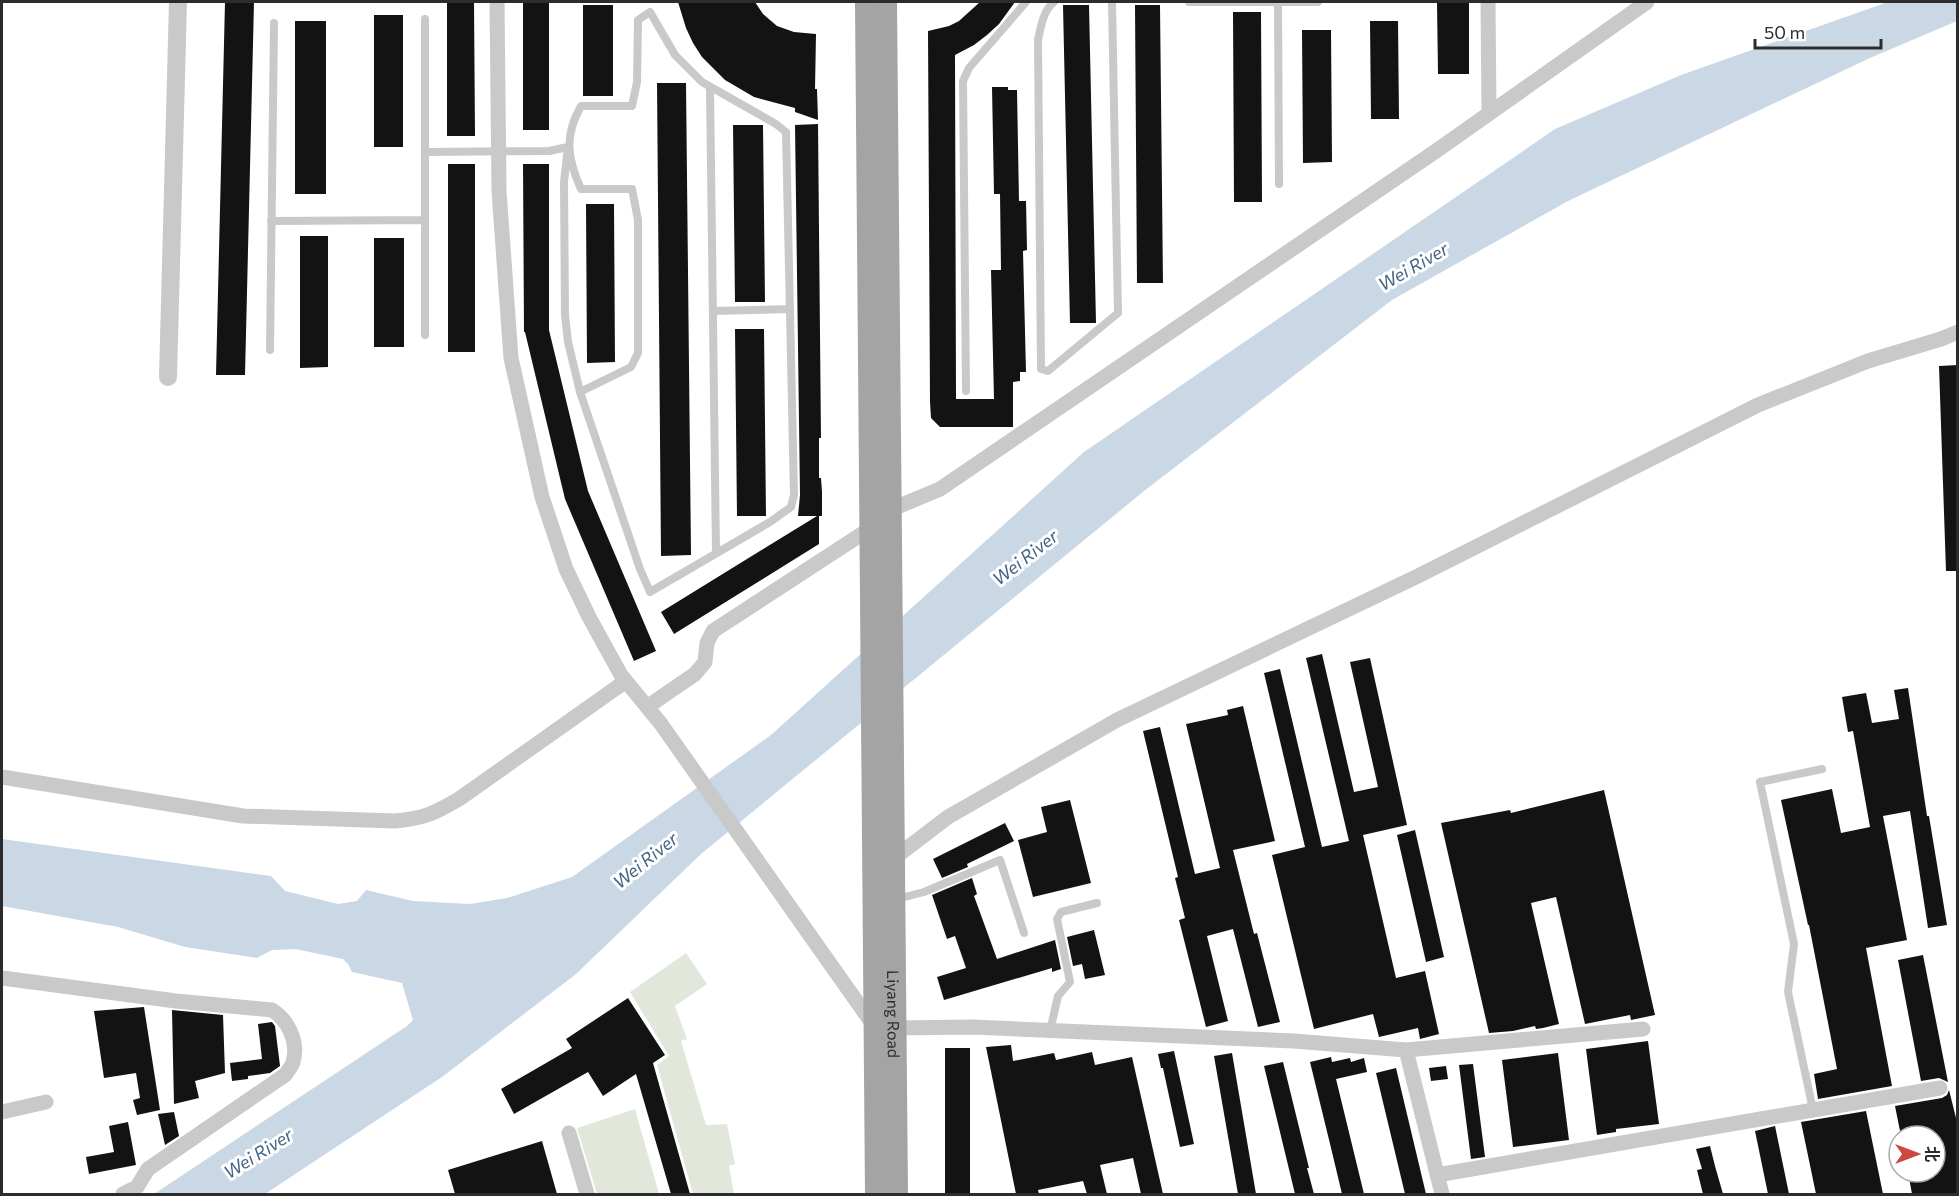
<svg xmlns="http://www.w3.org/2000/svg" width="1959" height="1196" viewBox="0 0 1959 1196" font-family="Commissioner,'Noto Sans SC',sans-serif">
  <rect width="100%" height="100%" fill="#fff"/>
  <path fill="#e1e8db" d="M686,953L707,984L675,1006L687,1039L681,1041L706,1125L727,1124L735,1164L729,1166L734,1194L741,1193V1194H693L657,1065L669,1056L630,992Z
    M635,1109L659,1194H597L577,1128Z"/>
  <path fill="#cad8e6" d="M1888,2H1957V21L1870,58L1568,201L1392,300L1144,491L701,854L576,974L442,1077L265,1194H154L407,1026L413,1020L402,983L352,972L348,964L343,959L295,949L272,950L257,958L185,947L118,927L2,906V839L271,876L285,891L338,904L357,901L366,890L413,901L470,904L507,898L572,877L771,735L1084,452L1555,129L1681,75Z"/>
  <path fill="#131313" d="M225,2H254L245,375H216Z
    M447,2H474L475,136H447Z
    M523,2H549V130H523Z
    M678,2H755L763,14L777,26L794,32L816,34L815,89H817L818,120L795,112V108L754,97L725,80L702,57L693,43L686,28Z
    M980,2H1015L999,24L987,35L974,45L955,55L956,399H994L991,270H1001L1000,194H994L992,87H1008V90H1017L1019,201H1026L1027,250L1023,251L1026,372H1020V381L1013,382V427H940L931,418L930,402L928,31L949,26L959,21Z
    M1437,3H1469V74H1438Z
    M583,5H613V96H583Z
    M1063,5H1089L1096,323H1070Z
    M1135,5H1160L1163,283H1137Z
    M1233,12H1261L1262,202H1234Z
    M374,15H403V147H374Z
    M295,21H326V194H295Z
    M1370,21H1398L1399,119H1371Z
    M1302,30H1331L1332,162L1303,163Z
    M657,83H686L691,555L661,556Z
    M818,124L821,438H819V478H821L822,492V516H819V544L674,634L661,612L817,516H798L800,495L795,125Z
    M733,125H763L765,302H735Z
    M448,164H475V352H448Z
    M523,164H549V330L588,491L656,651L634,661L565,499L525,332H524Z
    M586,204H614L615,362L587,363Z
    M300,236H328V367L300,368Z
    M374,238H404V347H374Z
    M735,329H764L766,516H737Z
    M1958,365V571H1946L1939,366Z
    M1322,654L1354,792L1378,787L1350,662L1370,658L1407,825L1363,835L1396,978L1425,971L1439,1034L1420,1039L1418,1028L1379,1037L1373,1014L1314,1029L1272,855L1305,847L1264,673L1280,669L1322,847L1349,841L1306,658Z
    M1908,688L1927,816H1929L1947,925L1928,928L1910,811L1883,816L1907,940L1866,948L1892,1086L1818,1099L1814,1074L1837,1069L1809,925H1808L1781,800L1832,789L1841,833L1870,827L1853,731L1848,732L1842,697L1866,693L1872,723L1899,719L1894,690Z
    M1243,706L1275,841L1233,850L1254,934L1257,933L1280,1022L1258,1027L1233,929L1207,936L1228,1021L1206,1027L1179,920L1185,918L1175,878L1178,877L1143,731L1160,727L1195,874L1220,868L1186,724L1228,715L1227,710Z
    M1604,790L1655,1015L1631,1020L1630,1015L1585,1024L1556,897L1531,903L1559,1024L1543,1028L1536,1029L1535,1026L1513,1031L1489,1033L1441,823L1510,810L1511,813Z
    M1070,800L1091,883L1033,897L1018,840L1047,832L1041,807Z
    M1005,823L1014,841L967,864L968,867L942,878L933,859Z
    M1415,830L1444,957L1426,962L1397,835Z
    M972,878L977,894L974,896L997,959L1055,940L1061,969L1052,972V968L944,1000L937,977L966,968L955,936L947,939L932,895Z
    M1094,930L1105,975L1085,979L1082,964L1073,966L1067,937Z
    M1923,955L1948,1082L1939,1078L1921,1081L1898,960Z
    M628,998L665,1055L653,1063L690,1194H671L636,1074L603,1096L588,1072L514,1114L501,1089L572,1048L566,1039Z
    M144,1007L160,1110L137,1115L133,1100L140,1098L136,1073L104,1078L94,1011Z
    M172,1010L223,1015L225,1073L195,1081L199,1098L174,1104Z
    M272,1022L275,1026L280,1066L270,1073L248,1076V1079L232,1081L230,1063L262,1059L258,1024Z
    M1648,1041L1659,1124L1616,1129V1132L1597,1135L1586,1049Z
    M1011,1045L1013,1061L1054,1053L1056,1060L1092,1052L1095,1065L1132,1057L1163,1194H1141L1133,1158L1100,1165L1107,1194H1087L1083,1181L1038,1190L1039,1194H1016L986,1047Z
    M945,1048H970V1194H945Z
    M1174,1051L1194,1144L1180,1147L1163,1068H1161L1158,1054Z
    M1232,1053L1256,1194H1238L1214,1056Z
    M1558,1053L1569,1140L1513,1147L1502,1060Z
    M1331,1057L1332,1062L1350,1058L1351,1062L1364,1058L1367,1072L1336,1079L1364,1194H1342L1332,1152L1310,1062Z
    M1283,1062L1309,1168H1307L1314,1194H1295L1264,1066Z
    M1473,1064L1485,1157L1471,1159L1459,1065Z
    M1446,1066L1448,1079L1431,1081L1429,1068Z
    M1396,1068L1426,1194H1405L1376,1073Z
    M1949,1090L1958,1126V1194H1912L1908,1172H1939L1935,1152V1136H1901L1895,1106L1942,1098L1947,1095Z
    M1866,1111L1883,1194H1816L1801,1122Z
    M174,1112L179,1136L165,1145L158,1114Z
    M128,1122L136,1165L89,1174L86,1157L114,1152L109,1126Z
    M1775,1126L1789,1194H1768L1755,1131Z
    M542,1141L557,1194H455L448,1170Z
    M1710,1146L1715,1166L1723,1194H1703L1697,1170L1702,1169L1696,1149Z"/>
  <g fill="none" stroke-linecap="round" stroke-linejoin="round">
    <path stroke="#c9c9c9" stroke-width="8" d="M1054,2C1043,11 1041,26 1038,40L1041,369L1048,371L1118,313L1112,2
      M1189,2H1318
      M1278,2L1279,184
      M425,19V335
      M710,88L716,553
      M425,152L549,151L568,147L564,182L565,315L568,342L580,392L640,569L650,592L770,522L791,507L794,495L786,132L776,124L702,82L675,55L650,12L638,20L637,82L632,106H581C564,136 567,158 581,189H632L638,220V353L631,367L580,392
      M271,221L425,220
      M713,311L790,309
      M270,350L274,23
      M966,391L963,81L969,68L1026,2
      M897,899L924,892L1000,860L1024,933
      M1050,1031L1058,996L1070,982L1057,919L1061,912L1097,903
      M1813,1110L1788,992L1794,944L1760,782L1822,769"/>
    <path stroke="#c9c9c9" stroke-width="15" d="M497,2L499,191L511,358L542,497L566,569L589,617L621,675L661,724L874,1026
      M1488,2L1489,113
      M890,510L940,489L1436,151L1647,2
      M647,707L695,674L705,662L707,643L713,631L871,528
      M2,777L243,816L395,821C425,818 433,814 459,799L626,681
      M893,859L948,817L1117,720L1418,576L1758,405L1868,361L1941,339L1958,332
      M2,978L176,1001L272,1010C288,1020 299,1042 293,1062C292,1066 288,1071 285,1075L148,1169L137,1187L123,1194
      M894,1028L972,1027L1294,1041L1406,1050L1643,1029
      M1406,1050L1442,1194
      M2,1112L46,1102
      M569,1133L587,1194
      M1437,1175L1940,1088"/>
    <path stroke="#c9c9c9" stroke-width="18" d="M168,377L178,2"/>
    <g stroke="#a4a4a4" stroke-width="24">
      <path d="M867,2L877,1194"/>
      <path id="s1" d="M885,2L896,1194"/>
    </g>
  </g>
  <g text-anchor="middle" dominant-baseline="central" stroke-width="6" stroke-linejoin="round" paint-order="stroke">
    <g font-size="16" fill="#2c2c2c" stroke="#fff">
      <text stroke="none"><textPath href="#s1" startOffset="1012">Liyang Road</textPath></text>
    </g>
    <g font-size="18" font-style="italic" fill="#456584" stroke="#fff">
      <text transform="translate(1413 266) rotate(-30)">Wei River</text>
      <text transform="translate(1025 557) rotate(-38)">Wei River</text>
      <text transform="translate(645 860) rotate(-39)">Wei River</text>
      <text transform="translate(258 1153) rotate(-32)">Wei River</text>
    </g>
  </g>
  <rect width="1959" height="1196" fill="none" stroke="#2c2c2c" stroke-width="6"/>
  <g transform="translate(1917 1154) rotate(90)"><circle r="28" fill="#ffffff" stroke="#ababab" stroke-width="1.5"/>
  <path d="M0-4.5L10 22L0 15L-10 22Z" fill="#ce4843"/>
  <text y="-9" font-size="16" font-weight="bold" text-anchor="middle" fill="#2c2c2c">北</text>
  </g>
  <path d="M1755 39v9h126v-9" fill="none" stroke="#2c2c2c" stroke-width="3"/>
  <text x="1764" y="39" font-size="18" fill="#2c2c2c" stroke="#ffffff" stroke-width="4.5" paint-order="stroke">50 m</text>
</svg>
